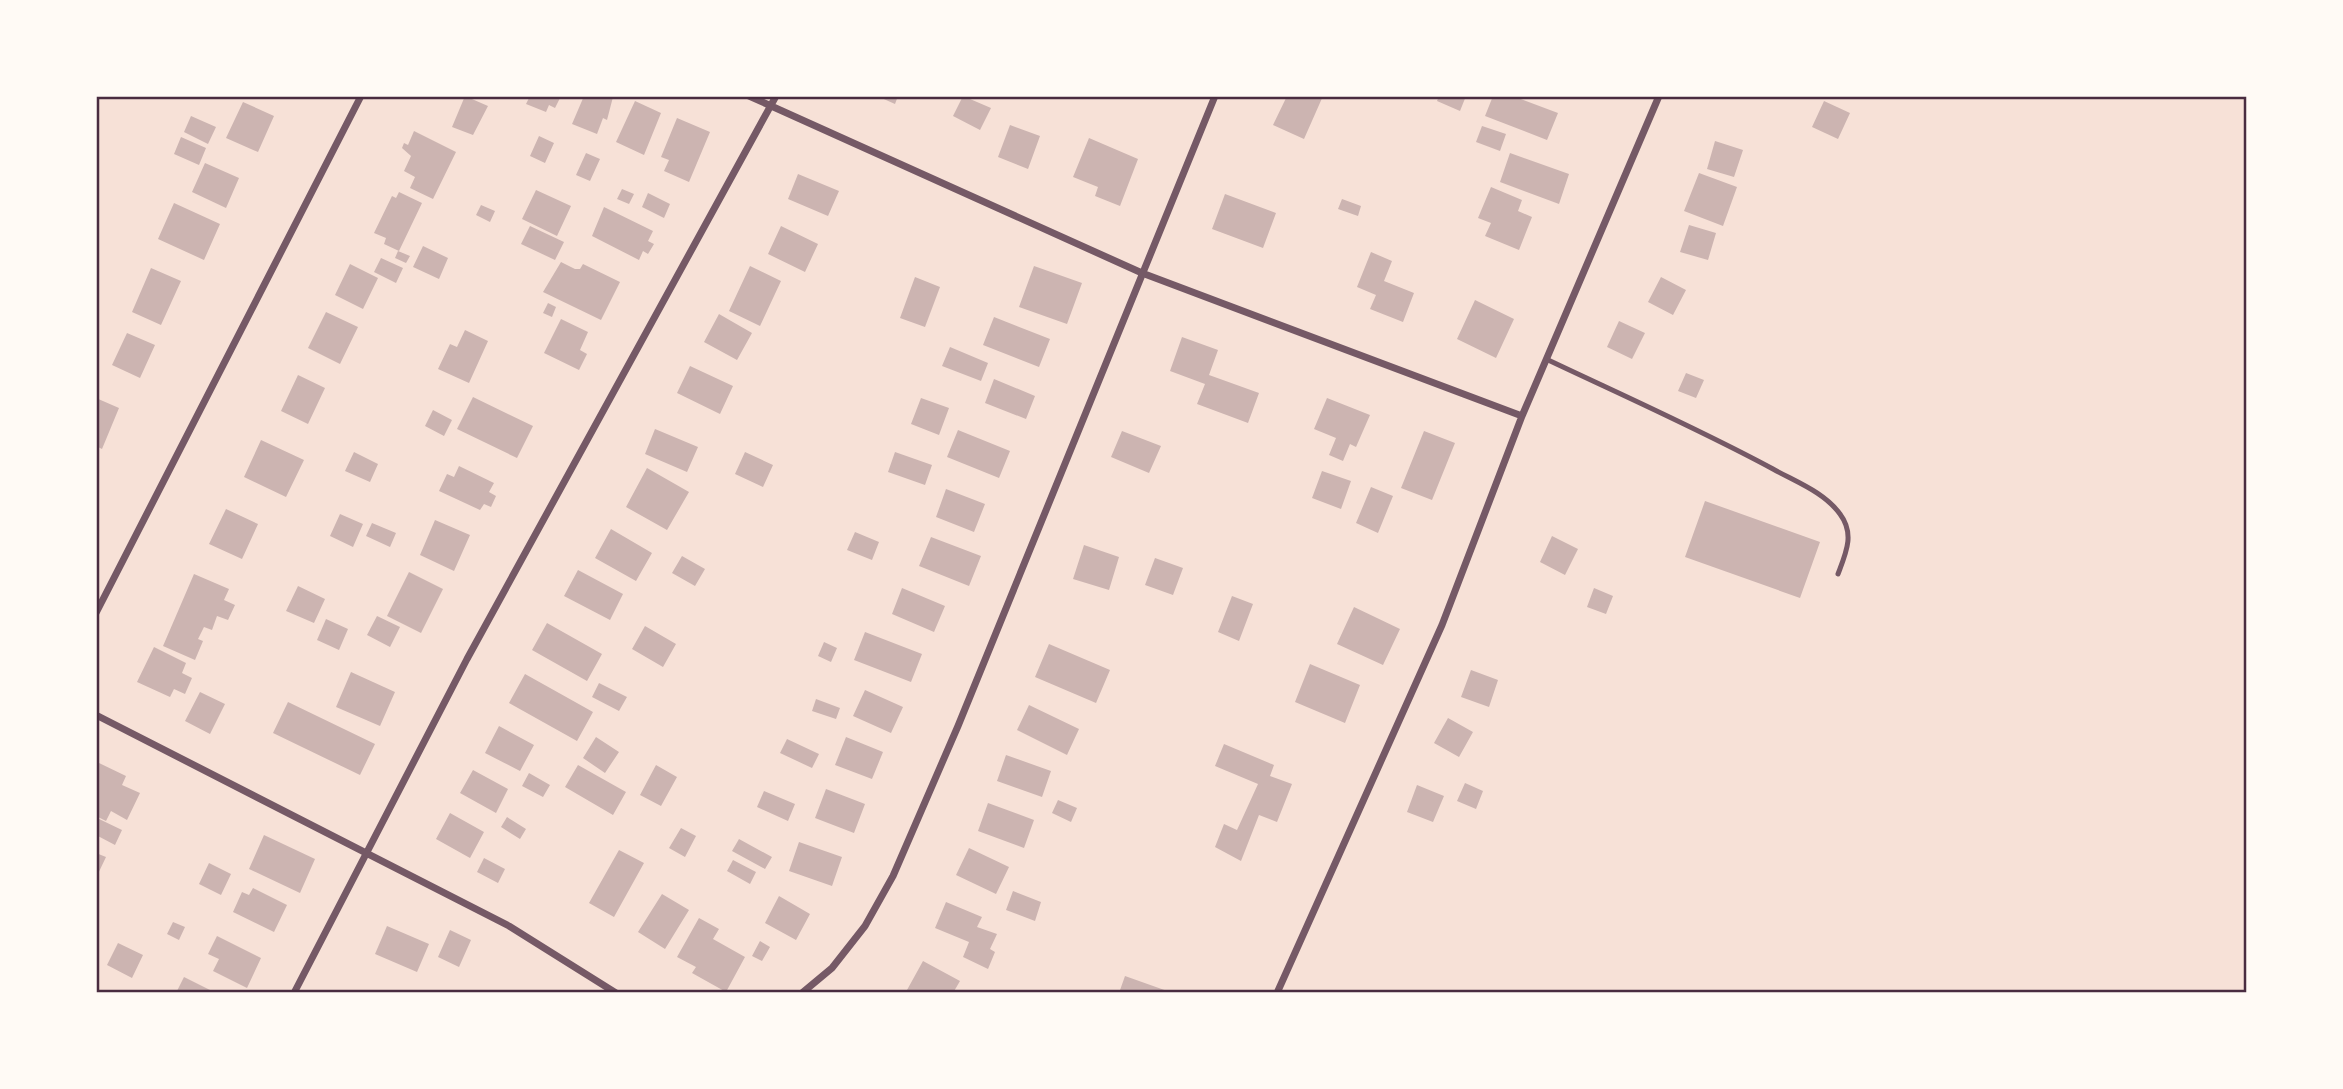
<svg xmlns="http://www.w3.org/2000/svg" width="2343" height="1089" viewBox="0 0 2343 1089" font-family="'PT Sans Narrow',sans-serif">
  <rect width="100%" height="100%" fill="#f7e1d7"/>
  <path fill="#ccb4b1" d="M465,96L488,106L473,135L452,127Z
    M530,96H561L555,108L549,105L546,112L526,104Z
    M584,96L613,97L607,120L603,118L597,134L572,124Z
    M877,96H898L895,104Z
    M963,96L991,108L980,130L953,116Z
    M1287,96H1323L1304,139L1273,125Z
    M1439,96H1466L1460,111L1437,101Z
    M1493,96H1513L1558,113L1547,140L1485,116Z
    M635,101L661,113L644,155L616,142Z
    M1824,101L1850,113L1838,139L1812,127Z
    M243,102L274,116L258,152L226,138Z
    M191,116L216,127L208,144L184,132Z
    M677,118L710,132L689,182L664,171L669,160L661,157Z
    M1010,125L1040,136L1028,169L998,157Z
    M1482,126L1506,134L1500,151L1476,142Z
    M414,131L456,152L433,199L410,188L415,177L404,171L411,156L402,148L404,143L408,145Z
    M539,136L554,143L545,163L530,156Z
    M181,137L206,148L199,165L174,154Z
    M1089,138L1138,159L1120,206L1095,196L1098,187L1073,177Z
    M1715,141L1743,150L1734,177L1707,169Z
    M586,153L600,159L590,181L576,175Z
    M1510,153L1569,174L1559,204L1500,182Z
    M205,163L239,178L226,208L192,192Z
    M1699,173L1737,187L1723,226L1684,211Z
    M798,174L839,191L828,216L788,199Z
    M1491,187L1522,200L1518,211L1532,217L1519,250L1485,236L1491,223L1478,218Z
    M622,189L634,194L629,204L617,199Z
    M536,190L571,206L557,236L522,219Z
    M399,192L422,203L399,251L384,244L386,238L374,233L392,196L396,198Z
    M648,193L670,204L664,218L642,207Z
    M1225,194L1276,213L1263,248L1212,229Z
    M1342,199L1361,206L1358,216L1338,209Z
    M174,203L220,224L204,260L158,239Z
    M481,205L495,211L490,222L476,215Z
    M604,207L653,231L648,241L654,244L648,254L643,251L639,260L592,236Z
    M1689,225L1716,233L1708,260L1680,252Z
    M530,226L564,242L555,260L521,244Z
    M781,226L818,244L805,272L768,254Z
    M423,246L448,258L439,279L413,267Z
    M398,251L410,256L406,263L395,258Z
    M1371,252L1392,261L1384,281L1414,293L1403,322L1370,309L1376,295L1357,287Z
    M381,258L403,268L396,283L374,272Z
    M561,262L575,269H580L583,264L620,282L601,320L543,292Z
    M350,264L378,278L363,309L335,295Z
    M750,266L781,281L760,326L729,311Z
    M1034,266L1082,283L1067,324L1019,307Z
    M151,268L181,281L161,325L132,312Z
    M915,277L940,287L925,327L900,318Z
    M1661,277L1686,290L1673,315L1648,302Z
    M1475,300L1514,319L1496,358L1457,339Z
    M548,303L556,307L552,317L543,313Z
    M326,312L358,327L340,364L308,348Z
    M719,314L752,333L737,360L704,342Z
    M994,317L1050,339L1039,367L983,345Z
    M561,319L588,332L580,350L587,354L579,370L544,353Z
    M1619,321L1645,333L1632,359L1607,347Z
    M465,330L488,341L469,383L438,369L450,344L457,347Z
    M127,333L155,345L140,378L112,365Z
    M1182,337L1218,350L1209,375L1259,393L1248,423L1197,404L1205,384L1170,371Z
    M950,347L988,363L981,381L942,366Z
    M690,366L733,386L720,414L677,393Z
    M1686,373L1704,380L1696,398L1678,391Z
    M298,375L325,388L308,424L281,411Z
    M994,379L1035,396L1026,419L985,403Z
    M473,397L533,426L517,458L457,429Z
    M96,398L119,408L102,449L96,446Z
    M921,398L949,408L939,435L911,424Z
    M1327,398L1370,415L1356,447L1350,444L1343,461L1329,455L1336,438L1314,429Z
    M433,410L452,420L444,436L425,426Z
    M655,429L698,447L687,472L645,454Z
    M958,430L1010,451L999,478L947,457Z
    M1122,431L1161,446L1149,473L1111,457Z
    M1424,431L1455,443L1432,500L1401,488Z
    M261,440L304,460L286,497L244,477Z
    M354,452L378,464L370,482L345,471Z
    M745,452L773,465L763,487L735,474Z
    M895,452L932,465L925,485L888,472Z
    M459,466L494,483L489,492L496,496L491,507L484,504L480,510L439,491L447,474L454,477Z
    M647,468L689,492L667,530L626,507Z
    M1322,471L1351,481L1341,509L1312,498Z
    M1371,487L1393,496L1378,533L1356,523Z
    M946,489L985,504L974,532L936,517Z
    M1705,501L1820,542L1800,598L1685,557Z
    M226,509L258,524L242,559L209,544Z
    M340,514L363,524L353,547L330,536Z
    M435,520L470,535L454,571L420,555Z
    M372,523L396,533L390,547L366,536Z
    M611,529L652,553L636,581L595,558Z
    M855,532L879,542L872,560L847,550Z
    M1552,536L1578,549L1565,575L1540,562Z
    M931,537L981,556L969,586L919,566Z
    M1084,545L1119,557L1109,590L1073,579Z
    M682,556L705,569L695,586L672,573Z
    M1155,558L1183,568L1173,595L1145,585Z
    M578,570L623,594L610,620L564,596Z
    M409,572L443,589L421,633L387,616Z
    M194,574L229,589L224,600L235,605L228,620L217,616L212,630L204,627L198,639L203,641L195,660L163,646Z
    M298,586L325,599L314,623L286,611Z
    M902,588L945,606L934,632L892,614Z
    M1594,588L1613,596L1606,614L1587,607Z
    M1232,596L1253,604L1239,641L1218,632Z
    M1354,607L1400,629L1383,665L1337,644Z
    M377,616L400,627L390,647L367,635Z
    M326,619L348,629L339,650L317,640Z
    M547,623L602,654L587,681L532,650Z
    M645,626L676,644L663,667L632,649Z
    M865,632L922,654L911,682L854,660Z
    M824,642L837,648L831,662L818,656Z
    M1049,644L1110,670L1096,703L1035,677Z
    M154,647L186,663L182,673L192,678L185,694L174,689L170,697L137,682Z
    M1310,664L1360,685L1345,723L1295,702Z
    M1471,670L1498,680L1489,707L1461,697Z
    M351,672L395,692L380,726L336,707Z
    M525,674L593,712L577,741L509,703Z
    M599,683L627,697L619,711L592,697Z
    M865,690L903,707L891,733L853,716Z
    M200,692L225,704L210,734L185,721Z
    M816,699L840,708L836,719L812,711Z
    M288,702L375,744L360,775L273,733Z
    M1029,705L1079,729L1067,755L1017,730Z
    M1448,718L1473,732L1459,757L1434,743Z
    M499,726L534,745L520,771L485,753Z
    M596,737L619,752L605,773L583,758Z
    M846,737L883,752L872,779L835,765Z
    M787,739L819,754L812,768L780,753Z
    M1224,744L1274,765L1270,776L1292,784L1277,822L1259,815L1241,861L1215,847L1224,824L1237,830L1258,784L1215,766Z
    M1006,755L1051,771L1042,797L997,781Z
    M99,763L126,776L122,785L140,793L127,820L111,811L106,821L96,816Z
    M578,765L626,792L613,815L565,787Z
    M656,765L677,777L661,806L640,795Z
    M473,770L508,789L496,813L460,793Z
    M529,773L550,785L543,797L522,786Z
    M1465,783L1483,791L1476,809L1457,801Z
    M1417,785L1444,796L1433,822L1407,812Z
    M826,789L865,804L854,833L815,818Z
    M764,791L795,804L788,821L757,807Z
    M1058,800L1077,808L1071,822L1052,813Z
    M988,803L1034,820L1024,848L978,831Z
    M450,813L484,832L470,858L436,839Z
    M507,817L526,829L520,839L501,827Z
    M97,818L122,830L115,845L96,835Z
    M681,828L696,836L685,857L669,848Z
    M264,835L315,859L300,893L249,869Z
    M739,839L772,857L765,869L732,851Z
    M799,842L842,857L832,886L789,871Z
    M969,848L1009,867L996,894L956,875Z
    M619,850L644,863L614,917L589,903Z
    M96,853L106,857L96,878Z
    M484,858L505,869L498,883L477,872Z
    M733,860L756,872L750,884L727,871Z
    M209,863L231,874L221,895L199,884Z
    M253,888L287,905L274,932L233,912L242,892L249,895Z
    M1013,891L1041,902L1035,921L1006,910Z
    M662,894L689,910L665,949L638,932Z
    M779,896L810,914L796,940L765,923Z
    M946,902L982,917L977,927L997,934L990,949L995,952L988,969L963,957L969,942L935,928Z
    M699,918L719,929L713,939L745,957L726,992L692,973L696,967L677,957Z
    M173,922L185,927L179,940L167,934Z
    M387,926L429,944L417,972L375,954Z
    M450,930L471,940L459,967L438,957Z
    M217,936L261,958L247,988L213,971L219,959L208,954Z
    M760,941L770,947L762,961L752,956Z
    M118,943L143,955L132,978L107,965Z
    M923,961L960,981L953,993L907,990Z
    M1125,976L1170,992V993H1119Z
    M184,977L216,993H176Z"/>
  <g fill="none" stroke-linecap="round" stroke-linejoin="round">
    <path stroke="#755966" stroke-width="5" d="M1546,359C1622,395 1699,429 1773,469C1796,482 1824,492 1840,514C1855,534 1846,553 1838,574"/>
    <path stroke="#755966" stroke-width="7" d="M749,96L1142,273L1522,416
      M96,613L361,96
      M96,715L509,926L616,993
      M294,993L467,659L776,96
      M802,993L832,968L865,926L893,876L958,726L1215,96
      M1277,993L1442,625L1522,416L1659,96"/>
  </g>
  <rect width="2343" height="1089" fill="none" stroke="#fffaf5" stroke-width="196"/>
  <rect x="98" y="98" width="2147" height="893" fill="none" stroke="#4a2c40" stroke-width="2.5"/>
</svg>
